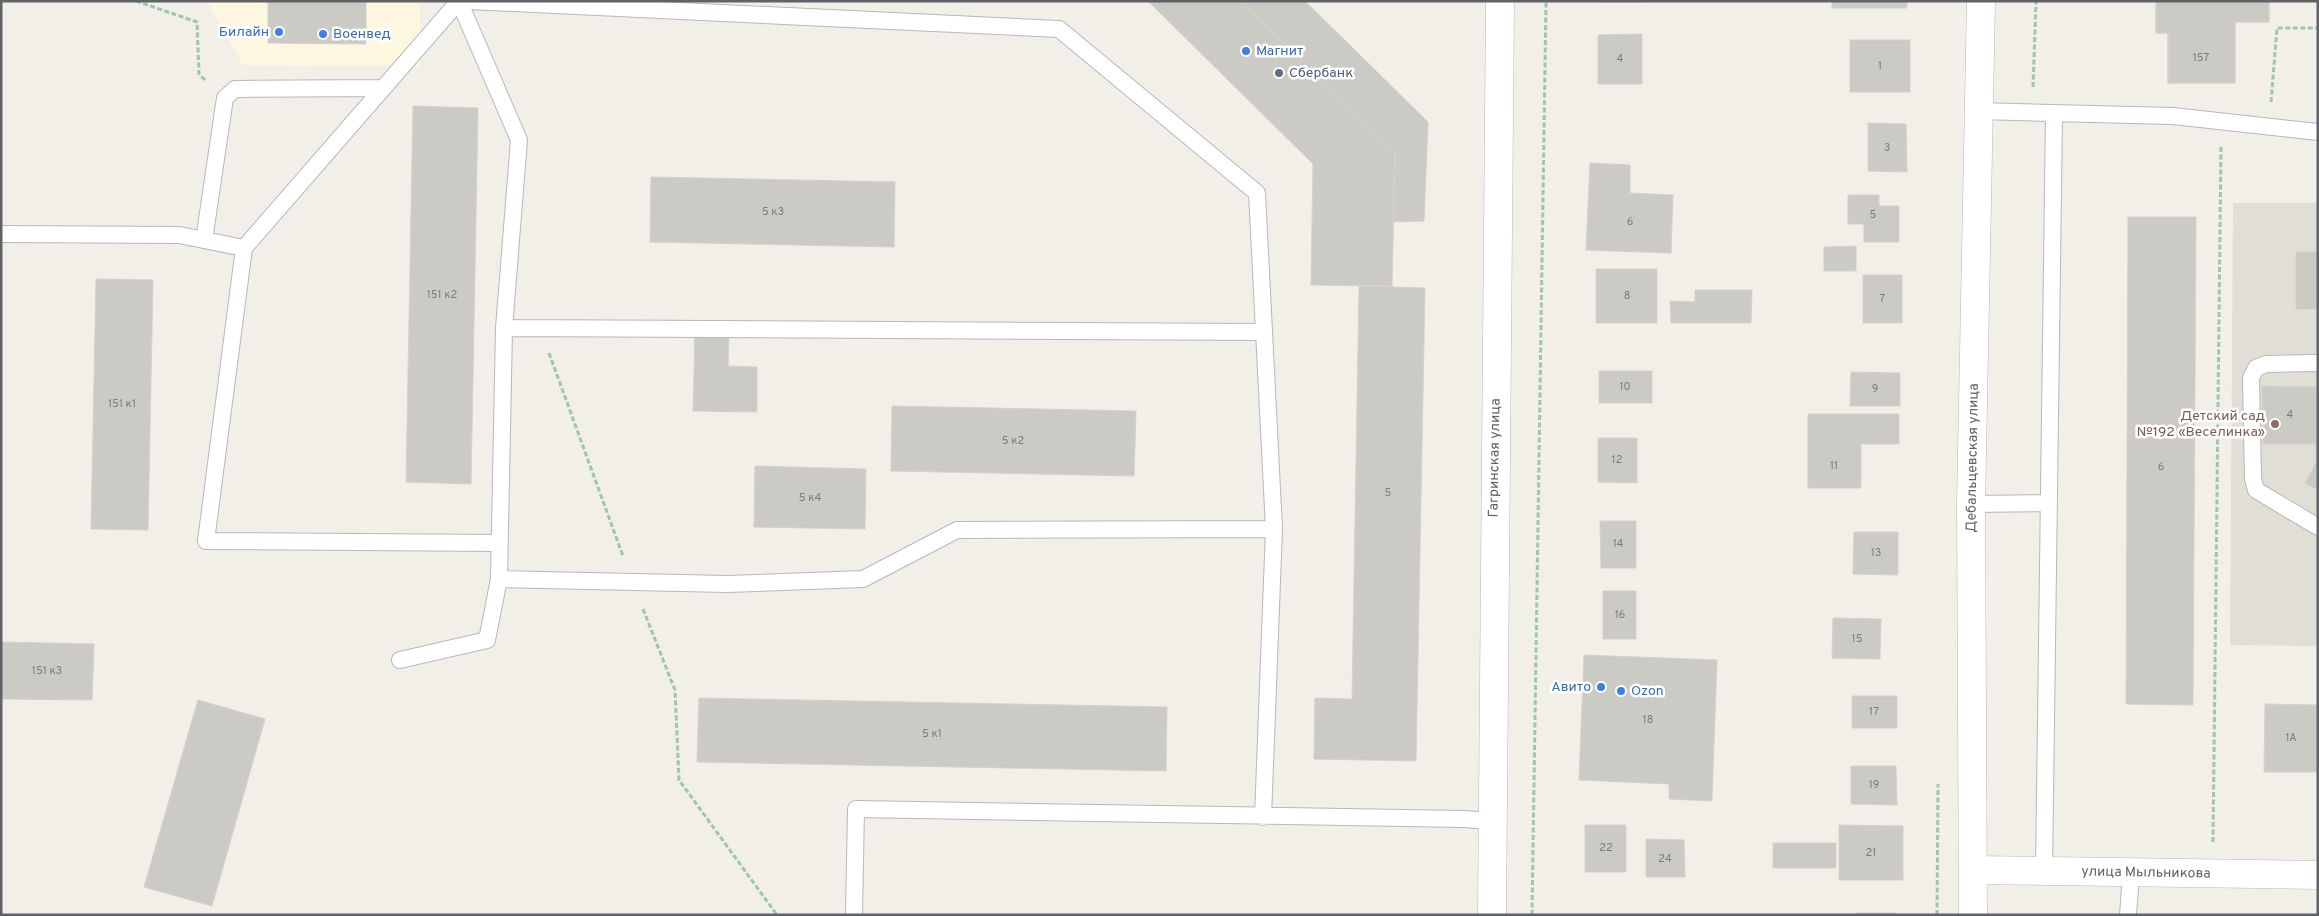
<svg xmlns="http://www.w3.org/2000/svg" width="2319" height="916" viewBox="0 0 2319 916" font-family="Overpass,sans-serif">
  <rect width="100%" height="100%" fill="#f1efe8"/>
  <path fill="#fef7e0" d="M204,1H420V66L243,65L208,3Z"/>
  <path fill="#e1ded6" d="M2233,203H2318V646L2230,645Z"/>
  <path fill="#cccac5" stroke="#d6d1c6" d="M268,1H366V44L268,43Z
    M1148,1H1241L1395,153L1392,286L1311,285L1313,164Z
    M1241,1H1305L1428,122L1424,221L1393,222L1395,153Z
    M1600,1H1644V2H1600Z
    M1832,1H1907V8H1832Z
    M2156,1H2269V22H2235V83H2168V33H2156Z
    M2156,1H2269V22H2235V83H2168V33H2156Z
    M1642,34V84H1598V35Z
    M1850,40H1910V92H1850Z
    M413,106L478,108L471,484L406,482Z
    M1868,123L1906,124L1907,172L1868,171Z
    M1590,163L1630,165V193L1673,195L1671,253L1586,250Z
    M651,177L895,182L894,247L650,242Z
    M1848,195H1879V206H1899V242H1864V224H1848Z
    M2128,217H2196L2193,705L2126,704Z
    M1856,246V271H1824V247Z
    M2296,252H2318V309H2296Z
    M1596,269H1657V323H1596Z
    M1863,275H1902V323H1863Z
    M96,279L153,280L148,530L91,529Z
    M1359,286L1425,288L1416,761L1314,759L1315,698L1352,699Z
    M1695,290H1752L1751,323H1671L1670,301L1695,302Z
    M695,331H729L728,366L757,367V412L693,411Z
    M1599,371H1652V403H1599Z
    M1851,372L1900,373V406H1850Z
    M2262,386L2318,387V490L2305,483L2316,463V444H2263Z
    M892,406L1136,411L1134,476L891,471Z
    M1808,414H1899V444H1861V488H1808Z
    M1598,438H1637V483L1598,482Z
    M755,466L866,469L865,529L754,527Z
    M1600,521H1636V568H1601Z
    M1854,532H1898V575L1853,574Z
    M1603,591H1636V639H1603Z
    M1833,618L1881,619L1880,659L1832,658Z
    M1,642L94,644L92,700L1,699Z
    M1584,655L1717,660L1712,801L1669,799V784L1579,780Z
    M1852,696H1897V728H1852Z
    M699,698L1167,707L1166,771L697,762Z
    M198,700L265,719L212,906L144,887Z
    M2265,704L2318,705V772H2264Z
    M1851,766H1896L1897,805L1851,804Z
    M1585,825H1626V872H1585Z
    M1839,825L1903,826V880H1839Z
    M1646,839L1684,840L1685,877H1646Z
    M1773,843H1836V868H1773Z
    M1856,913H1896V915H1856Z"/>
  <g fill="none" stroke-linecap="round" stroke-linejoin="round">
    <defs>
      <path id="service" d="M459,1L519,140L504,328L1264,332
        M470,1L1059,29L1257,193L1274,529L1263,817
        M1978,111L2173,116L2318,132
        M1,234L179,235L244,248L459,1
        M204,240L225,98L235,89L383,88
        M244,248L206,541L500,543
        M504,328L499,579L727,584L863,579L957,530L1274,529
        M2318,363L2266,364L2256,368L2251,378L2253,479L2256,490L2318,527
        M1971,504L2049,503
        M400,660L487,640L499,579
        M2044,872L2054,113
        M854,915L856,809L1464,819L1492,821
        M2128,915L2131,874"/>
      <path id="minor" d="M1974,870L2318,875
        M1492,915L1500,1
        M1973,915L1971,504L1981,1"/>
    </defs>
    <use href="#service" stroke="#b5b8bc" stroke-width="18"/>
    <use href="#minor" stroke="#b5b8bc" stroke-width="29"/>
    <path stroke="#9cc7a9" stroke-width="3" stroke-dasharray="5 2.5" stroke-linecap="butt" d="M136,1L197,22L199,74L206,81
      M2033,87L2036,1
      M2271,102L2277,28H2318
      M549,353L623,556
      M643,609L675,690L679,780L777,915
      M2213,842L2221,146
      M1532,915L1546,1
      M1937,915L1938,784"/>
    <use href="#service" stroke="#fff" stroke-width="16"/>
    <use href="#minor" stroke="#fff" stroke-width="28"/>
  </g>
  <g fill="#3f7fe0" stroke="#fff" stroke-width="2">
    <circle cx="279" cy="32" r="5"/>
    <circle cx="323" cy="34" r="5"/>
    <circle cx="1246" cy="51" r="5"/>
    <circle cx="1601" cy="687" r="5"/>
    <circle cx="1621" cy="691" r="5"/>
  </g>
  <circle fill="#5c6f8a" stroke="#fff" stroke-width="2" cx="1279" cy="73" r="5"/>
  <circle fill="#8d6e63" stroke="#fff" stroke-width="2" cx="2275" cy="424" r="5"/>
  <g text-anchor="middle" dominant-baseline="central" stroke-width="5" stroke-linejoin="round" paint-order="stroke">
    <g font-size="11" fill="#7a7d7f">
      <text x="2201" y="58">157</text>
      <text x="1620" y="59">4</text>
      <text x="1880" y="66">1</text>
      <text x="1887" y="148">3</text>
      <text x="773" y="212">5 к3</text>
      <text x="1873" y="215">5</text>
      <text x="1630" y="222">6</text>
      <text x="442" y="295">151 к2</text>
      <text x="1627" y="296">8</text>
      <text x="1882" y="299">7</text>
      <text x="1625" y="387">10</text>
      <text x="1875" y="389">9</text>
      <text x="122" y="404">151 к1</text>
      <text x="2290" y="415">4</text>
      <text x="1013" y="441">5 к2</text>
      <text x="1617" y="460">12</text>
      <text x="1834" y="466">11</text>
      <text x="2161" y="467">6</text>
      <text x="1388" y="493">5</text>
      <text x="810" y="498">5 к4</text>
      <text x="1618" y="544">14</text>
      <text x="1876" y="553">13</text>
      <text x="1620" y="615">16</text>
      <text x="1857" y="639">15</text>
      <text x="47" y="671">151 к3</text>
      <text x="1874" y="712">17</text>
      <text x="1648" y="720">18</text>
      <text x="932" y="734">5 к1</text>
      <text x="2291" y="738">1А</text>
      <text x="1874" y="785">19</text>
      <text x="1606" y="848">22</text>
      <text x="1871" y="853">21</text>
      <text x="1665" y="859">24</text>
    </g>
    <g font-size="14" fill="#366cbe" stroke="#fff" text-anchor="start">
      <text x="269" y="32" text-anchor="end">Билайн</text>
      <text x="333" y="34">Военвед</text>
      <text x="1256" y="51">Магнит</text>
      <text x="1591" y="687" text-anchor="end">Авито</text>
      <text x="1631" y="691">Ozon</text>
    </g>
    <g font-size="14" fill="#4e5e75" stroke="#fff" text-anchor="start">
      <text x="1289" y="73">Сбербанк</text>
    </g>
    <g font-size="14" fill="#785e54" stroke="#fff" text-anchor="end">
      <text x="2265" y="416">Детский сад<tspan x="2265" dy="16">№192 «Веселинка»</tspan></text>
    </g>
    <g font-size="14" fill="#5f6368" stroke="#fff">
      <text transform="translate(1495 458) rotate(-89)">Гагринская улица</text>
      <text transform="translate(1973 458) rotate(-89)">Дебальцевская улица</text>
      <text transform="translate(2146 873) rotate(1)">улица Мыльникова</text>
    </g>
  </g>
  <rect width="2319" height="916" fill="none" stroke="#5f6368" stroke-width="5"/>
</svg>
